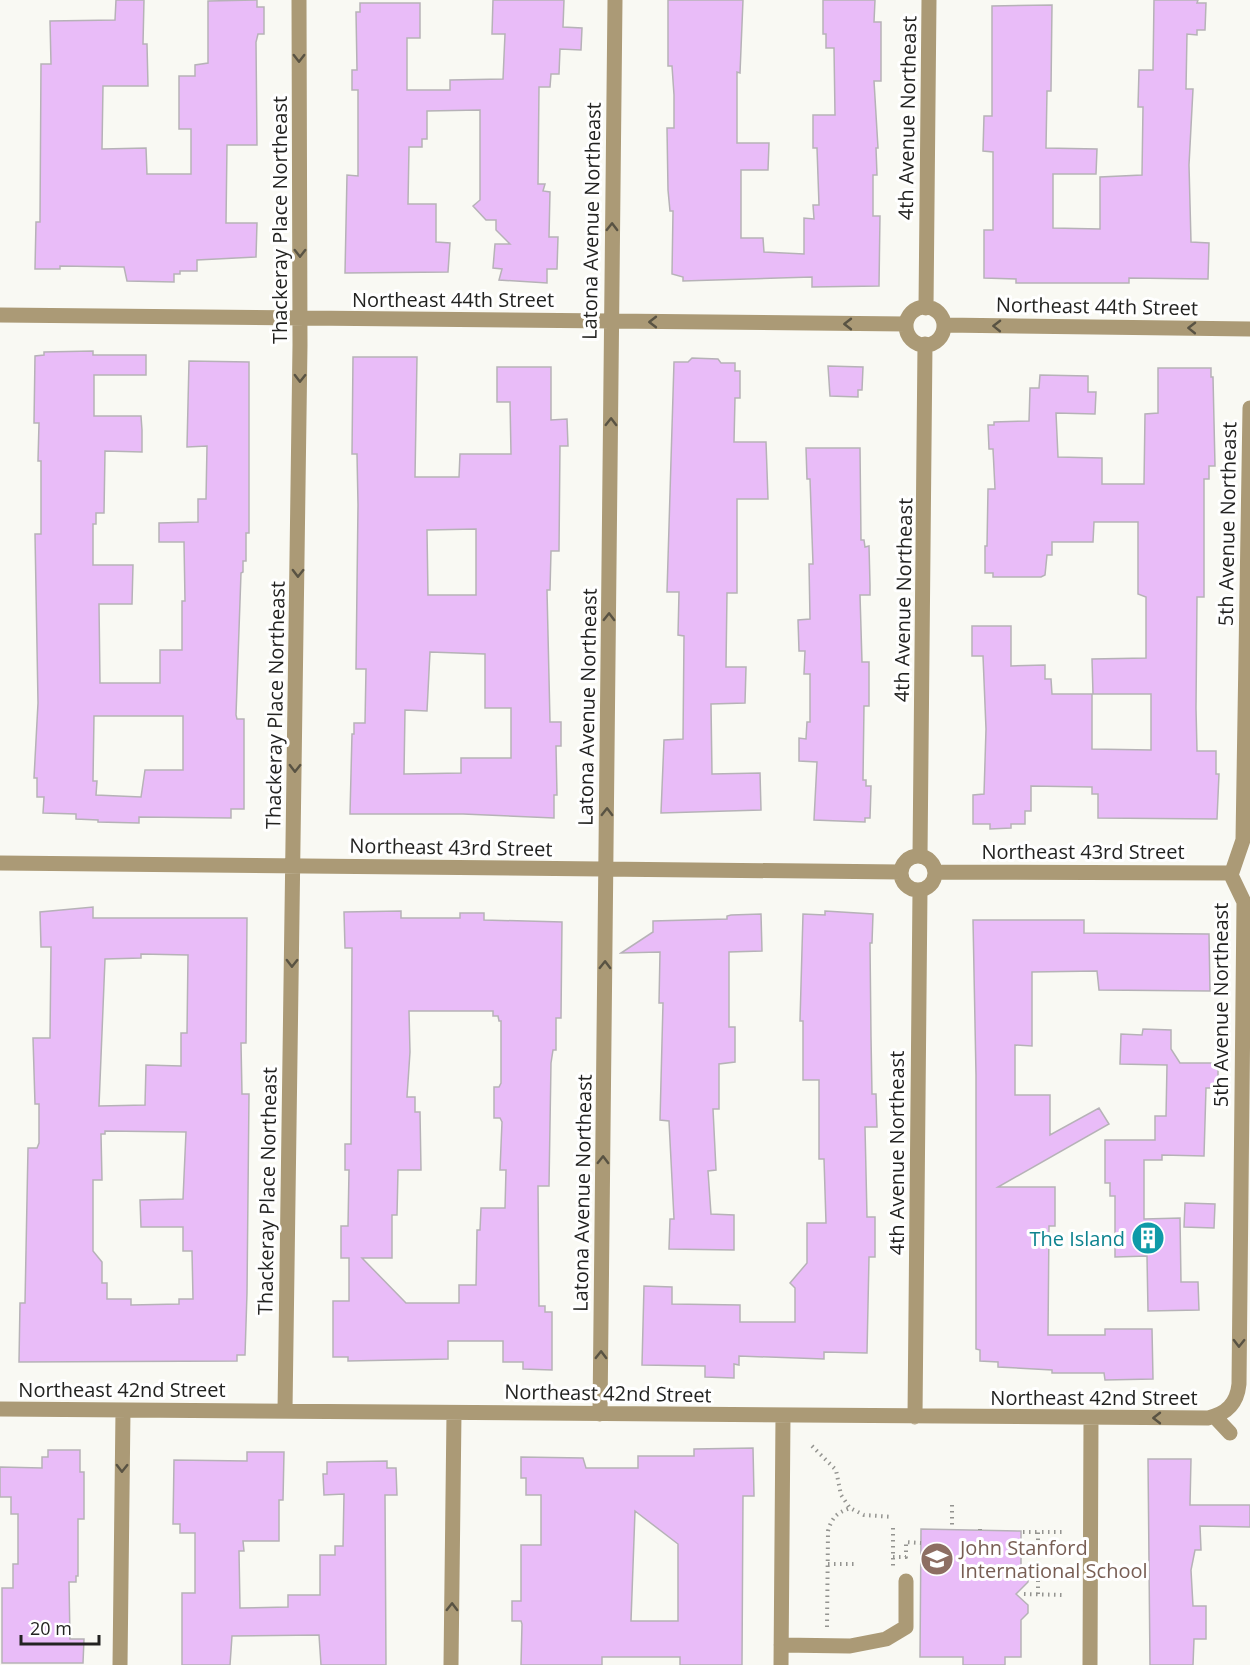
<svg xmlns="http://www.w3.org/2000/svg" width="1250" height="1665" viewBox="0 0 1250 1665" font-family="'Open Sans',sans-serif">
  <rect width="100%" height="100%" fill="#f9f9f3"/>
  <path fill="#e9bcf8" stroke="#b6b2b7" stroke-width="1.5" fill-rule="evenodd" d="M116,0H144L143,44H147L148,86H103L102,149L146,148L147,174H191V129H179V76H195V65L208,63V1L257,0V7H264V34H258L256,42L257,145H227L226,223H257L256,257L197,260V271H180V274H174V282L127,281L124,267L60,266V269H35L36,222H40L41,64H51L50,21L115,20Z
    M493,0H564L563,27L582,28L581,50L560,49L559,74H551L550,87H539L538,184H545L543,191L550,192L549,237H558L557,269H547V283L499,280L502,269L493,268L495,244H510L496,230V220H486L473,206L480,200V110L427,111V139H422V147H409L408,204H436V242L450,243L448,272L345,273L347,175L358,176V90H352V70H357L356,12H360V3H420V38H407V90H450V80L503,79L505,34H492Z
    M668,0H743L740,73L737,72V143H769L768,170H741V238H763L764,252L804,254V218L814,219L813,205H819L817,148H813V115H835L834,48H826V34H823V0H875L874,22H881V81H874L878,148H876L877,175H873V216H880L879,286L812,287V277L683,281V277L672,274L673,211H670L668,190L667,128H674V95L672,66H668Z
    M1154,0H1198L1197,3H1206L1205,30H1197V35L1187,34L1186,89H1193L1189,165L1191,242L1209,243L1208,279L1129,278V283H1016V279L984,278V230H993V152L983,151L984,116H992V6L1052,5L1051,91H1047L1046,148L1097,149L1096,174H1053V228L1100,229V177L1142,175L1143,107H1138L1139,70H1153Z
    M93,351V355H146V375H94V416H141L142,430V452L105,451L104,513H96V524H93V565H133L132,604H99L100,683H160V650H182V601H185L184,542H159V523L198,522V499H206L207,446L187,447L189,361L249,362V533H246V561H243V572L241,573L236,715L237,719H244V809H231V818L139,817V823L98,822V820L76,819V814L43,813L44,797H37V778H34L38,703L35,534H41V461H38L39,423H34L35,356L44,355V352ZM94,716H183V770H145L141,797L96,795L97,781H93Z
    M353,357H417L415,477H459L460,454H511L510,402H497V367H551V420L567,419L568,446H560L559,551H551L550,590H547L550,722H561V746H556L557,795H554V818L463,814H350L352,734H354V723H365L366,669H356L358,505L357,454H352ZM476,529V595H428L427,530ZM430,652L485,654V708H511V758H461V773L404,774L405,710L427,711Z
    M692,358L718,359L721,363H735V371H740V398H735L734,442H766L768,499H737V593H727L726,667H746L745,703L711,704L712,774L760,773L761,810L661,813L664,740L683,739L684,636L678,635L679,592H667L674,362H688Z
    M828,366L863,367L862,390H858V397L830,396Z
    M1158,368H1211V377H1213L1215,466H1209V479H1204V597H1197L1196,708L1197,751H1216V774H1219L1217,819L1098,818V794H1092V787L1031,786V811H1025V824H1011V828L990,829V824H973V795L984,794L986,729L983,656H972V626H1011V666L1045,665V679H1051L1052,694H1092V749L1151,750V694H1093L1092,659L1146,658V597L1138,594V522H1094L1093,542H1052V555H1047L1045,575L1041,577H993V573H985V546H987L988,489H995L993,449H989L988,425H994V422L1029,421L1030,388H1039L1040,375L1088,376V392H1096L1095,414L1056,413L1058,457L1102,458V484H1144L1145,414L1158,413Z
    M806,448H860L861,540H864L865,547L869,546L870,585V595H860L862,662H869V706H864L863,780H866V786H871L870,818H865V822L814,820L817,762L799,761V738L806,739L807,722H810V674H804L805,651H799L798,620L810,619L809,564H813L810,479H807Z
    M93,907V918H247L246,1043H241L242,1094H249L247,1293L245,1355H237V1361L19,1362L20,1303H25L28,1148H37L39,1143V1104H35L33,1038H50L51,947H41L40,912ZM141,954L188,955L187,1033H181V1066L146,1065L145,1105L99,1106L105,959L141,958ZM105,1131L186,1132L183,1199L140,1200L141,1227H183V1251H192L193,1299H179V1304L131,1305V1299H107V1283H102V1262L93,1251V1180H102L101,1134H105Z
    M401,911V918H460V913H484V920L562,922L561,1018H556V1050H553L551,1063L549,1186H538L539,1306H545V1312H552V1370L523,1369V1362H503V1341H448V1359L348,1361V1357H333V1301H349V1258H341V1226H348L349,1170H345V1144H351L352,948H345L344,912ZM409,1011H493V1016H498L499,1021H501V1083L499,1087H494V1118H500L502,1122L500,1170H506L505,1208H481L480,1230H477L476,1285H459V1303H406L362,1258H392V1215H397L398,1170H421L420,1112H415V1097H407L410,1052Z
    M825,911L873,914L872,943H870L871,1037L872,1094H876L877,1127H865L867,1217H875V1257H869L867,1353L824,1352V1359L739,1356V1365L734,1364V1378L705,1377V1366L642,1365L644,1286L672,1287V1304L740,1305V1322H795V1288L790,1283L807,1263V1223H826L824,1159H819V1080H803V1021H800L803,914L825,915Z
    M761,914L762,951L729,952V1027H735V1062L719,1064V1109H713L716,1170L708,1171L711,1214L734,1215V1250L669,1249L670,1219H674L669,1121L660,1120L663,1003H659L660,952L621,953L653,932V921L727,919V916L731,915Z
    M973,920H1084V933L1209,934L1210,991L1099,990L1097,971L1032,972V1046L1015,1045V1095H1050V1135L1099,1108L1109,1124L998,1187H1055V1226H1049L1048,1335H1105V1329H1152L1153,1379L1105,1380L1104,1373H1052V1370L998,1367V1362L980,1361V1350L976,1349V1075Z
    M1143,1029L1171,1030V1049L1180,1063H1218V1088H1206L1204,1156L1162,1155V1160H1144V1219L1180,1218L1181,1282H1198L1199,1310L1148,1311L1147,1256L1115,1257V1196H1110V1183H1105V1140H1155V1116H1166L1167,1065L1120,1064L1121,1034L1142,1035Z
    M1185,1203L1215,1204L1214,1228L1184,1227Z
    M753,1448L754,1496H743L742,1665H680V1657H602V1665H521L522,1624L521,1621H512V1601H521V1545H541V1495H526V1478H521V1457L583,1458L586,1468H638V1456H694V1449ZM635,1511L678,1544V1621H631Z
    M48,1450H80V1472H84V1519H78V1576H76V1582H69L70,1639H84L83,1663H2V1588H13V1564H18V1514H11V1497H0V1467L42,1468V1457H48Z
    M247,1452H284L283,1500H279V1541H243L244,1551H239L240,1608L288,1607V1595H320V1555H335V1546H343L344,1494L324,1495L323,1474H327V1462L387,1461V1468H396L397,1495H385L386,1665H321L319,1635L232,1636L230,1665H182V1593H195V1533H180V1524H173L174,1460L247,1461Z
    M1148,1459H1191L1190,1505H1250V1527L1200,1526L1201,1550H1195L1191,1570L1193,1606H1206V1639H1194L1193,1665H1150Z
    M921,1529L1021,1531V1567L1028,1573V1582L1016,1594L1028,1605V1613L1021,1620V1657H1005V1665H963V1657H920Z"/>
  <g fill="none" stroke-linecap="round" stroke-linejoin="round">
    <path stroke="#949490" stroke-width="4" stroke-dasharray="1.5 4.5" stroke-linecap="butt" d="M812,1446L836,1470L841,1495L850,1508L864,1515L893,1517
      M952,1505V1528
      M893,1528V1567
      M980,1529V1530
      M1023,1532H1038
      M893,1557H906V1542L921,1543
      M828,1564H854
      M1024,1594L1063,1595
      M1038,1594V1532H1064
      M827,1627L828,1531C832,1517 837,1513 850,1508"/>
    <path stroke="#ab9a76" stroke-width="15" d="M906 326a19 19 0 1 1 38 0a19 19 0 1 1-38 0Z
      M926,308L929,0
      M0,315L906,324
      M944,325L1250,329
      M920,856L925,344
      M901 873a17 17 0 1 1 34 0a17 17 0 1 1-34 0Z
      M0,863L901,872
      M935,872L1231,873
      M0,1409L1208,1418C1226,1414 1237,1404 1239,1384L1244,902L1231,875L1243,840L1250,408
      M285,1411L300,345L299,0
      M600,1414L615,0
      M915,1417L920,890
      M1215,1417L1230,1433
      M781,1645L850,1646L886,1639L906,1627V1581
      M120,1665L123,1410
      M451,1665L454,1413
      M781,1665L783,1415
      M1090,1665L1091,1418"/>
  </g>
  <defs><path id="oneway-chevron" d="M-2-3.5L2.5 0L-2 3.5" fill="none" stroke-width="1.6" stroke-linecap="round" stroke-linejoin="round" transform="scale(1.5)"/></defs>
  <g stroke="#595343">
    <use href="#oneway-chevron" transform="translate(299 58) rotate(90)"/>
    <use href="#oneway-chevron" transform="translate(612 227) rotate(-89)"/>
    <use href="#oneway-chevron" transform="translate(300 253) rotate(90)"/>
    <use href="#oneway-chevron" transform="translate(653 322) rotate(-180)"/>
    <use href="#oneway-chevron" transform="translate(848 324) rotate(-180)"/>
    <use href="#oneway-chevron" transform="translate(997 326) rotate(-179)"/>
    <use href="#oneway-chevron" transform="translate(1192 328) rotate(-179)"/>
    <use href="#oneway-chevron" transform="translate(300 378) rotate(91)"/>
    <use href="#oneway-chevron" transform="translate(611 422) rotate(-89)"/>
    <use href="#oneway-chevron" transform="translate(298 573) rotate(91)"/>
    <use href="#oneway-chevron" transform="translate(609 617) rotate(-89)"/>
    <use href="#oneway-chevron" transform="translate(295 768) rotate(91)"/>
    <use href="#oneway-chevron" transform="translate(607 812) rotate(-89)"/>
    <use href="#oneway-chevron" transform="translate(292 963) rotate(91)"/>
    <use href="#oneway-chevron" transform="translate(605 965) rotate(-89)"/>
    <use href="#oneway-chevron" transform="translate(603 1160) rotate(-89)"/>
    <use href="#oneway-chevron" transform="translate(1239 1343) rotate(91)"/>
    <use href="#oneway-chevron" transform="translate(601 1355) rotate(-89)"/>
    <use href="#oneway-chevron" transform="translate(1157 1418) rotate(180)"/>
    <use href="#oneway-chevron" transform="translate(122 1468) rotate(91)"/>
    <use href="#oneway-chevron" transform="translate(452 1607) rotate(-89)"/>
  </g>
  <defs>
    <symbol id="building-disc" viewBox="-11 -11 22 22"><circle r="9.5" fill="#0f9aa8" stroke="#fff"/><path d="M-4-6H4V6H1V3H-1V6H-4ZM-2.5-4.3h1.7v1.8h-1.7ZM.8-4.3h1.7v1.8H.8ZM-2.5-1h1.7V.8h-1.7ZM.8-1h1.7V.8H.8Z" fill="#fff"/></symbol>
    <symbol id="school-disc" viewBox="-11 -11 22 22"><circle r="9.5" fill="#8d6e63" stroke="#fff"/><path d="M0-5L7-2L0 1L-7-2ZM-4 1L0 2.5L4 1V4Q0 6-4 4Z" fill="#fff"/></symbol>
  </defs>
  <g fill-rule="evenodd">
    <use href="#building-disc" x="1129" y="1219" width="38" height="38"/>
    <use href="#school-disc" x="918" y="1540" width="38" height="38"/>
  </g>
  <g text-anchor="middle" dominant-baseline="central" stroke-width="6" stroke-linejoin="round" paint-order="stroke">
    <g font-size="20" fill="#232321" stroke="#fff">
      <text transform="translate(907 118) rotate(-89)">4th Avenue Northeast</text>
      <text transform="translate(279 220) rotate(-90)">Thackeray Place Northeast</text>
      <text transform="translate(591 221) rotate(-89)">Latona Avenue Northeast</text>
      <text x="453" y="299">Northeast 44th Street</text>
      <text transform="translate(1097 306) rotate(1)">Northeast 44th Street</text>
      <text transform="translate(1227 524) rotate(-89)">5th Avenue Northeast</text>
      <text transform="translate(903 600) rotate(-89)">4th Avenue Northeast</text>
      <text transform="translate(275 705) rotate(-89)">Thackeray Place Northeast</text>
      <text transform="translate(587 707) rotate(-89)">Latona Avenue Northeast</text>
      <text transform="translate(451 847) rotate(1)">Northeast 43rd Street</text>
      <text x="1083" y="851">Northeast 43rd Street</text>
      <text transform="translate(1220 1005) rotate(-90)">5th Avenue Northeast</text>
      <text transform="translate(896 1153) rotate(-90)">4th Avenue Northeast</text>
      <text transform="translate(267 1191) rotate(-89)">Thackeray Place Northeast</text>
      <text transform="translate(582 1193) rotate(-89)">Latona Avenue Northeast</text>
      <text x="122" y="1389">Northeast 42nd Street</text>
      <text transform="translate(608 1393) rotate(1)">Northeast 42nd Street</text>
      <text x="1094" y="1397">Northeast 42nd Street</text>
    </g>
    <g font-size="20" fill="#0d838f" stroke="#fff" text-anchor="end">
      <text x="1125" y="1238">The Island</text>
    </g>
    <g font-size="20" fill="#785e54" stroke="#fff" text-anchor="start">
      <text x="960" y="1547">John Stanford<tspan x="960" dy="23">International School</tspan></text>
    </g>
  </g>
  <path d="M21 1635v9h78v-9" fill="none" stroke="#232321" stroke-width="3"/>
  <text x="30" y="1635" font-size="18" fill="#232321" stroke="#ffffff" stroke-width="4.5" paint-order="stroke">20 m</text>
</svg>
